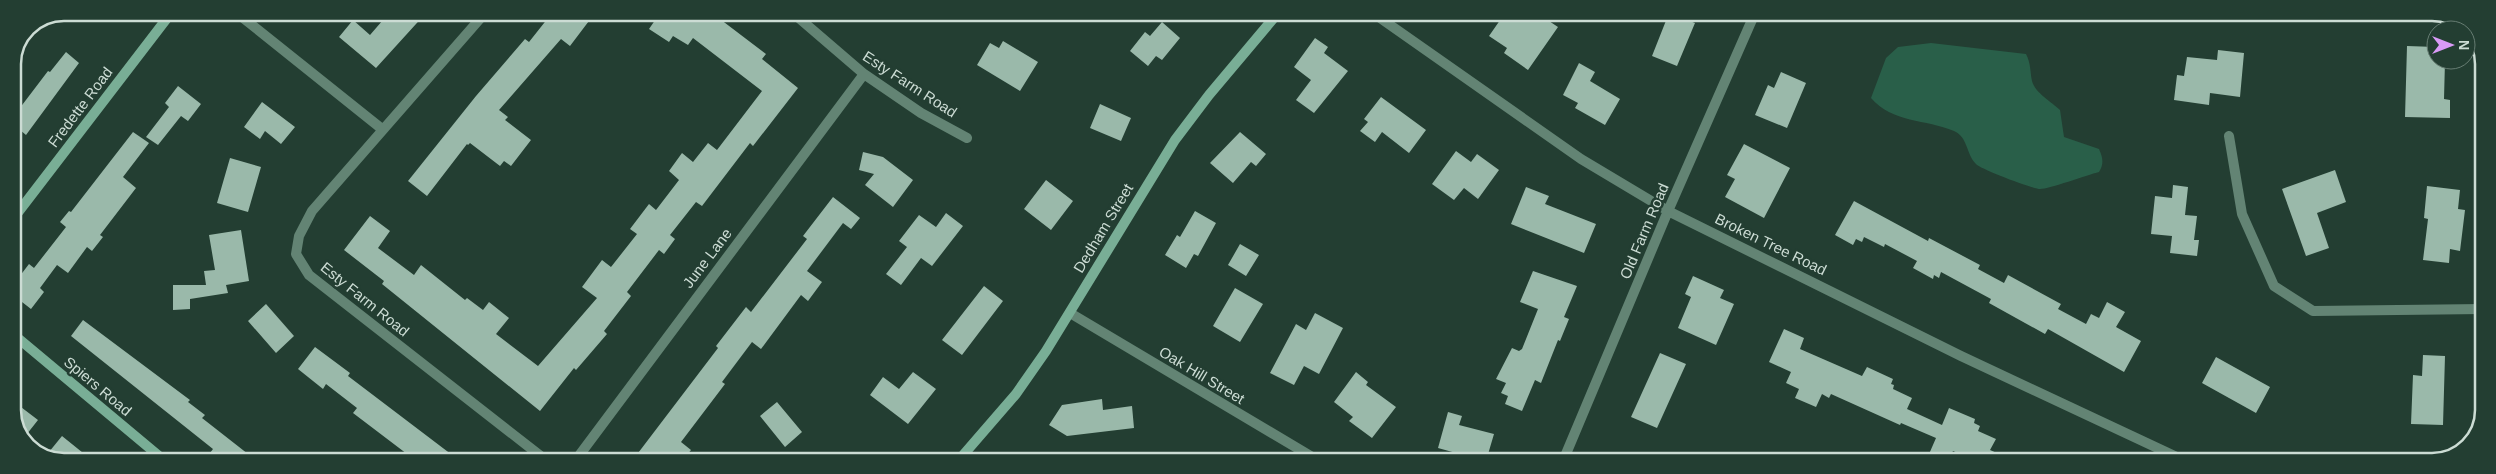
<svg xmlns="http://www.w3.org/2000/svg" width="2496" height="474" viewBox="0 0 2496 474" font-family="Helvetica,sans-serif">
  <rect width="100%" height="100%" fill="#233e32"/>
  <path fill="#295f49" d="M1931,43L2026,54C2031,64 2030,71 2032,81C2035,93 2052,102 2060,110L2064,137L2099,149C2103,158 2104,164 2099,172C2087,175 2049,189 2040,189C2033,189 1980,169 1976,164C1966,154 1968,137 1954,131C1926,119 1892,123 1871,98L1886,58L1898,47Z"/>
  <path fill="#9ab9aa" d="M389,13H426L376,68L339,37L353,20L370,35Z
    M552,13H595L570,46L561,39L499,110L508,117L505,120L531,140L511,166L504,161L500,166L470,143L468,145L467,144L427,196L408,181L476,96L525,39L529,42Z
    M660,13H712L766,54L762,59L798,88L753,146L750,143L702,206L696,202L670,235L675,239L664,254L659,250L627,292L631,296L604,331L607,334L576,370L574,368L540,411L382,284L384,281L344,250L370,216L390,231L378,248L414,275L421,265L465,300L467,298L483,310L489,302L509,318L496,334L538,366L597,298L582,287L602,260L611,267L637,234L630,229L649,204L656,210L679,180L669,171L682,153L693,162L708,143L717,150L762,91L693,38L688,45L673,36L669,42L649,29Z
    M1505,13H1537L1558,27L1528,70L1504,53L1507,48L1489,36Z
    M1669,13L1695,23L1677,66L1652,56Z
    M1162,22L1180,38L1162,60L1156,56L1148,66L1130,51L1145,32L1150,36Z
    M1315,38L1328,47L1324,53L1348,71L1314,113L1296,100L1311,80L1294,67Z
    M1003,41L1038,62L1020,91L977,65L990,43L999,48Z
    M2407,46L2436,47V60L2445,61L2444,99L2450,100V118L2405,117Z
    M2218,50L2244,53L2240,97L2210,93L2209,105L2174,100L2177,75L2184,76L2187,57L2217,60Z
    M66,52L79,63L26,135L13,124V117L48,71L50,72Z
    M1579,63L1595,72L1590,81L1620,99L1605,125L1575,108L1578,103L1563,95Z
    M1781,72L1806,83L1787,128L1755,115L1768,85L1774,88Z
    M178,86L201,104L188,121L181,116L158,145L146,137L169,107L165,103Z
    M1381,97L1426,130L1409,153L1382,132L1375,142L1360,131L1368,122L1364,119Z
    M262,102L295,127L281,144L265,131L260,139L244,127Z
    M1100,104L1131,118L1121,141L1090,128Z
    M133,132L149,143L123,177L136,188L100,235L103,237L92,251L87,247L68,273L57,265L40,288L44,292L31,309L13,295V285L29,264L34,268L66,227L60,222L69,211L71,212Z
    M1240,132L1266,154L1256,166L1251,162L1233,183L1210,163Z
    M1744,144L1790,168L1764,218L1725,197L1735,179L1727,175Z
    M1456,151L1471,162L1477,154L1499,170L1478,199L1464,188L1454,200L1432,184Z
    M863,152L883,157L913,180L893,207L865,185L874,174L859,170Z
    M230,158L261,167L248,212L217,203Z
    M2335,170L2346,202L2317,213L2329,248L2306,256L2282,189Z
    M1046,180L1073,201L1051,230L1024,209Z
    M2173,185L2188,187L2185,215L2197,216L2194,240H2199L2197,256L2170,253L2172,236L2151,234L2155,196L2172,198Z
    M2427,186L2460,190L2458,209L2465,210L2460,251L2450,249L2449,263L2423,260L2428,219L2424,218Z
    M1526,187L1549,196L1545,204L1596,224L1584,253L1511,224Z
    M833,197L860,218L851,229L843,223L807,271L822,282L808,301L801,295L761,349L752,342L722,382L725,384L681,442L691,450L682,461H632L718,348L716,346L746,307L751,312L807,239L803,236Z
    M1854,201L1928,241L1929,238L1980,265L1978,269L2004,283L2008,275L2061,304L2058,309L2086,324L2091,314L2099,318L2107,302L2125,312L2116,327L2141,341L2124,372L2048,329L2045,334L1989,303L1991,299L1941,272L1939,278L1934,275L1933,279L1913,268L1917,261L1885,244L1884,247L1864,237L1862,242L1856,239L1853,245L1835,235Z
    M1195,211L1216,223L1198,256L1194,254L1186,268L1165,255L1177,235L1180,237Z
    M946,213L963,226L932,266L921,258L901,285L886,274L907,247L899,241L919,215L936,227Z
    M241,230L249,281L226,285L228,293L190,299V309L173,310V285H206L204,271L215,270L209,235Z
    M1240,244L1259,255L1246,276L1228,265Z
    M1533,271L1577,286L1564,317L1569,319L1560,341L1558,340L1541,383L1535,380L1522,411L1505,404L1508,396L1501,393L1506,383L1496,379L1512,348L1519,351L1522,349L1538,309L1520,302Z
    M1693,276L1724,290L1720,298L1734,304L1716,345L1678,328L1691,297L1685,294Z
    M984,286L1003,301L962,355L942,340Z
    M1235,288L1263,304L1240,342L1213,326Z
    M266,304L294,336L276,353L248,321Z
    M1315,313L1343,328L1319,374L1304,366L1294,385L1270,373L1296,324L1306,330Z
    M83,320L190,400L188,402L205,415L202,418L257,461H220L210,453L213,449L71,336Z
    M1784,329L1804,338L1800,349L1862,376L1867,367L1893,379L1891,384L1894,385L1893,389L1912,398L1907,409L1942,425L1949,408L1975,419L1974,423L1980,426L1978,431L1996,439L1990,450L2015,461H1976L1953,451L1948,461H1926L1936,438L1901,423L1900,425L1831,394L1829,398L1822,394L1816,407L1795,398L1799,389L1786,383L1791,372L1769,362Z
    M315,347L350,373L348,376L460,461H402L407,454L353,413L357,408L326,384L323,389L298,369Z
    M1660,353L1686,364L1657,428L1631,417Z
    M2423,355L2445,356L2443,425L2411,424L2413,375L2422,376Z
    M2216,357L2270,387L2256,413L2202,383Z
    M913,372L936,389L908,424L870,395L883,377L899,389Z
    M1356,372L1368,382L1366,385L1396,407L1372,438L1349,421L1353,417L1334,402Z
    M1102,399L1103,410L1132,406L1134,428L1067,436L1049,425L1062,405Z
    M13,401L38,420L23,439L13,416Z
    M777,402L802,432L785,447L760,416Z
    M1448,412L1462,416L1459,425L1494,434L1486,461H1459L1460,459L1455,457L1456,453L1438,448Z
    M62,436L93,461H60L49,452Z"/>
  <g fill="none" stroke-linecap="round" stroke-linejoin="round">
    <path stroke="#638474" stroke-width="10" d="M2229,136L2242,214L2274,286L2313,311L2483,309"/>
    <path stroke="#638474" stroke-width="10" d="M237,13L382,129
      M485,13L312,211L299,236L296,254L309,275L547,461
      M793,13L864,74L921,113L967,138
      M1373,13L1581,159L1668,211L1961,356L2181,459
      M1070,313L1319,461
      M575,461L864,74
      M1563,461L1668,211L1755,13"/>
    <path stroke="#79ae96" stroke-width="10" d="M13,219L171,13
      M13,334L165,461
      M958,461L1016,394L1046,351L1175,140L1209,95L1278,13"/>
  </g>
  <g text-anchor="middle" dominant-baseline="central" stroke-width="5" stroke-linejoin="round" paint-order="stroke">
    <g font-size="15" fill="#ccdcd4" stroke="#233e32">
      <text transform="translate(910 84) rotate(33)">Esty Farm Road</text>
      <text transform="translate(80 107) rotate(-53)">Fredette Road</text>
      <text transform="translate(1103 228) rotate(-59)">Dedham Street</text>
      <text transform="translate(1644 231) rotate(-67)">Old Farm Road</text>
      <text transform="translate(1771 244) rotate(26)">Broken Tree Road</text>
      <text transform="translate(707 258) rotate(-53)">June Lane</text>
      <text transform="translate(365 299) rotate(39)">Esty Farm Road</text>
      <text transform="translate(1202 375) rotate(31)">Oak Hill Street</text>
      <text transform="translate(98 386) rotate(40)">Spiers Road</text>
    </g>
  </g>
  <path d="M0 0H2496V474H0ZM64 21H2432A43 43 0 0 1 2475 64V410A43 43 0 0 1 2432 453H64A43 43 0 0 1 21 410V64A43 43 0 0 1 64 21Z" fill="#233e32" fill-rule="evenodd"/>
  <path fill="none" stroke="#ccdcd4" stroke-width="2.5" d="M64 21H2432A43 43 0 0 1 2475 64V410A43 43 0 0 1 2432 453H64A43 43 0 0 1 21 410V64A43 43 0 0 1 64 21Z"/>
  <g transform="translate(2451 45) rotate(90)"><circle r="24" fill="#233e32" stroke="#677d73"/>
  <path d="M0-4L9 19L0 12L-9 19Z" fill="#d99af7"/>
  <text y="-8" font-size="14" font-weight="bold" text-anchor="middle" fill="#ccdcd4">N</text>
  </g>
</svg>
